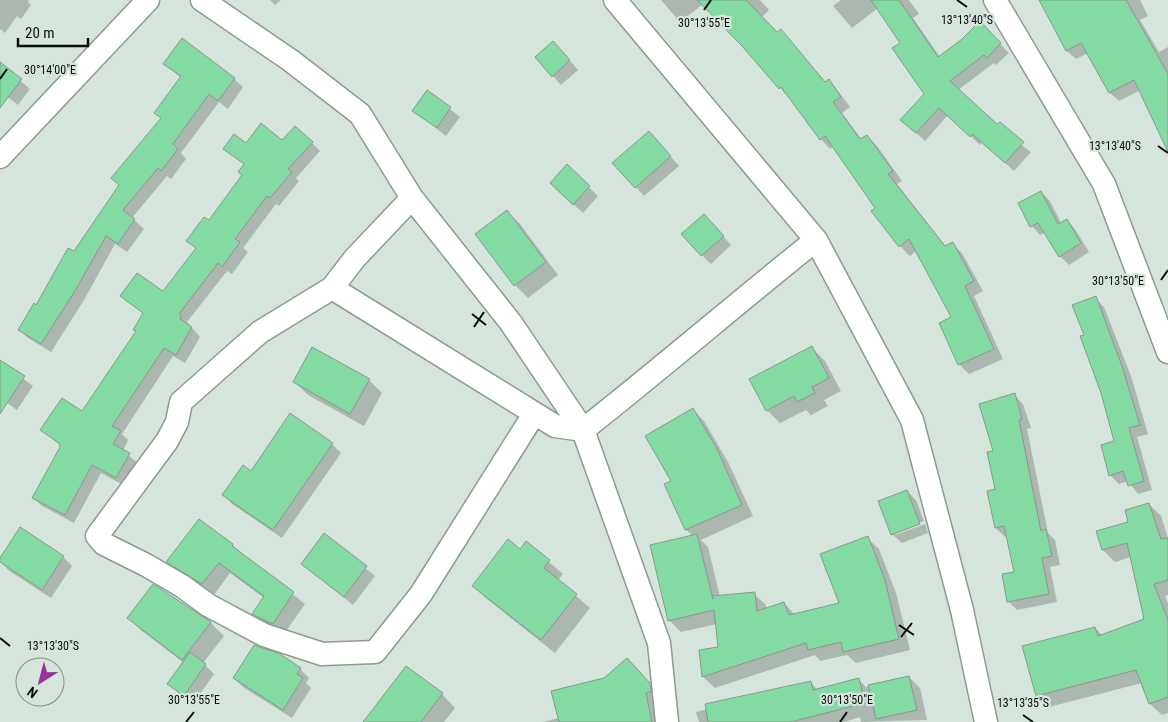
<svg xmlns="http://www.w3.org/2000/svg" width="1168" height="722" viewBox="0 0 1168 722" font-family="'Roboto Condensed',sans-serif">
  <rect width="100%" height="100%" fill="#d6e5db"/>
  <path fill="#0003" d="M0,0H29L28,2L31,5L21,19L17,16L5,33L0,29Z
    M270,0H281L275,5Z
    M661,0H760L769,10L762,17L777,33L790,40L826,83L829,81L838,91L850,107L842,113L862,140L867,136L877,146L902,181L897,184L946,247L952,244L962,253L983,291L974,296L1003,359L969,374L959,364L953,318L916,251L910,256L900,246L834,146L830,149L821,139L789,98L743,45L703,4L680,22Z
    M841,0H909L919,14L913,18L940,57L961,41L980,23L1009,53L996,65L994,63L958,90L997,126L1031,152L1014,171L982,142L980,145L948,115L925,141L911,128L925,94L902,43L878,8L852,28L833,6Z
    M1040,0H1140L1148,16L1140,20L1159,52L1168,47V145L1141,90L1119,101L1110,93L1088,53L1076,59L1067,51Z
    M562,51L578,70L561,85L553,76Z
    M0,64L30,89L18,105L0,91Z
    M165,64L234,79L243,87L228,109L219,102L181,153L186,159L171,179L167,176L132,218L144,229L127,252L115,244L84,300L51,352L28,338L19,329L120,186L162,118L181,78Z
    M427,91L460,117L446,136L414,111Z
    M282,141L312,143L320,151L296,178L299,181L279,206L276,204L243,248L248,252L232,274L227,271L187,322L200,337L185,363L173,356L122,434L128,440L123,451L138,463L125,486L101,473L74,523L42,506L34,498L61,446L42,430L82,413L137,332L134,330L144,314L121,296L163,293L197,249L188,241L209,222L243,176L245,165L225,148Z
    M658,142L679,166L644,196L636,187Z
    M567,166L598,196L583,213L560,192Z
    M1041,192L1050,201L1061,223L1067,220L1075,229L1089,252L1069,265L1060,256L1046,232L1040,235L1032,226Z
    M507,211L520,224L558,275L528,298L515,285Z
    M712,224L731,245L711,264L702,255Z
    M1095,298L1104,307L1131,376L1148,434L1137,437L1152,490L1138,494L1128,481L1119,484L1110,475L1116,442L1086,335Z
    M812,348L825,361L841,391L824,400L828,406L811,415L806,410L780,423L767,410Z
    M0,361L33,386L17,410L0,398Z
    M369,380L382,393L364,426L308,395L294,381Z
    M1014,395L1023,404L1031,428L1027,429L1048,533L1055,540L1060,565L1050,567L1057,602L1017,610L1008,601L1015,573L1008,536L1005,537L996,528L994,452Z
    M692,409L704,421L728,462L753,516L701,540L708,547L720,597L754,594L766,605V609L784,603L795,615L841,604L867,538L879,549L896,593L910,650L856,663L847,655L820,661L815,655L715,688L703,677L719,648L717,624L681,632L669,620L693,536L686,530L673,481Z
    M332,444L341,453L282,538L232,504L224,495L251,472Z
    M907,491L916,500L924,521L895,532V535L925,524L928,533L902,543L893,535L880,502Z
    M1149,504L1161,516L1168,538V595L1165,596L1168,603V713L1162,715L1150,704L1142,683L1049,707L1037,695L1095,628L1103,636L1146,620L1131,557L1115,562L1103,550L1098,532L1130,523Z
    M324,535L375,576L353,605L302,564Z
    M527,543L563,574L558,580L590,608L555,653L487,599L473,586L521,551Z
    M232,545L305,604L284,634L265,625L253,613L264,598L230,573L214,595L179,573L168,562Z
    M63,557L72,566L51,598L8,570L0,561Z
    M153,586L211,623L224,636L203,663L214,674L193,704L169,684L184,663L142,631L129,618Z
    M300,669L309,678L306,683L311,688L292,718L243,687L234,678Z
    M636,669L659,694V722H543L559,718L605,679Z
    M909,677L920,688L927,720L861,722L860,717L845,722H699L696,712L811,683L818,690L859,680L866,687Z
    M442,694L455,708L444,722H371Z"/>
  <path fill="#83dba3" stroke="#8a988e" d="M697,0H746L777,32L781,29L825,82L829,79L841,97L833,102L860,139L867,135L893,171L888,174L945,246L953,242L974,281L965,286L994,349L958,365L939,323L951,317L909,239L899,247L871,211L875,208L825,136L820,140L781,87L779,89L742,46Z
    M871,0H899L938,57L961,40L980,21L1001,43L987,58L984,55L950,81L997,124L1000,122L1024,142L1005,163L972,134L970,137L939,108L916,133L900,120L924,94L892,48L900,43Z
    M1039,0H1126L1168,74V152L1134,80L1109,93L1081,43L1066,51Z
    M182,38L235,78L218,101L209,94L173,144L178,149L161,171L158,168L123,210L135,219L118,244L106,236L75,291L41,344L18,330L34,303L36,305L68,248L74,251L119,185L111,178L161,118L154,113L181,76L163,64Z
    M553,41L570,60L552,77L535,57Z
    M0,62L22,79L0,108Z
    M427,90L451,107L437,128L412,111Z
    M261,123L282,140L295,126L313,142L288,169L292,172L270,198L267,196L235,239L240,242L222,267L218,263L179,314L182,316L180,319L192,327L176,355L164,348L112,426L121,431L113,444L130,453L116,478L92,465L65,515L32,498L60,447L59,443L40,430L62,398L82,411L136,331L133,330L143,313L120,296L137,273L163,291L196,248L186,241L204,217L209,220L242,175L238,172L244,164L223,149L234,134L246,143Z
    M649,131L671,156L635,188L612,163Z
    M567,164L590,186L573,205L550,183Z
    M1041,191L1058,224L1067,219L1081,243L1059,257L1038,223L1030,227L1018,203Z
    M507,210L546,262L514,286L475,234Z
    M704,214L724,236L701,256L681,234Z
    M1096,296L1122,366L1140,425L1129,428L1144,481L1128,486L1123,471L1109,476L1101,445L1114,441L1101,393L1080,336L1084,335L1072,305Z
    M812,346L829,378L812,387L815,393L797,402L794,396L766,411L749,379Z
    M312,347L370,379L350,414L293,382Z
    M0,360L25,376L0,414Z
    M1015,393L1022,419L1019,420L1041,531L1046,529L1052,556L1042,558L1049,594L1007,602L1002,574L1014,572L1004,526L995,528L987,491L995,489L987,452L993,451L979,404Z
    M693,408L717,449L742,505L685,530L664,484L671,481L645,436Z
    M290,413L333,443L273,530L222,495L243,465L251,471Z
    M907,490L920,524L891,535L878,501Z
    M1149,503L1161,539L1168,538V580L1154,584L1168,620V697L1149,704L1136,670L1036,696L1022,646L1095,627L1098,636L1144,619L1127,543L1102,550L1096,531L1128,522L1125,510Z
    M199,519L233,544L232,546L294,592L273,624L252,614L264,596L219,563L202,584L166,562Z
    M20,527L64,556L42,590L0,562V558Z
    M324,533L367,566L344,597L301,564Z
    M697,534L713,599L712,596L755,592L757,611L784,602L789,615L839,603L820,554L868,536L885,580L899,639L843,652L841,642L808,650L806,643L702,677L699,650L718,647L714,610L668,621L650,545Z
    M508,539L520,549L526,541L550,560L544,568L577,594L541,640L472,586Z
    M153,584L211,622L182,660L127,618Z
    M254,645L280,654L301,668L297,674L303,678L283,710L233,678Z
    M190,652L206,664L184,696L167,684Z
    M627,658L650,683L651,691L646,693L652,722H559L551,691L604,678Z
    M406,666L443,693L421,722H363Z
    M909,676L917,710L876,719L868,685Z
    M859,678L865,703L791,722H708L705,704L811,681L813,690Z"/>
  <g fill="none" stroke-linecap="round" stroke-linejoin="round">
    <defs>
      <path id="minor" d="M202,0L290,60L360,114L412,198
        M615,0L816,240L912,420L962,610L986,722
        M995,0L1104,184L1168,352
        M0,157L148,0
        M332,288L555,426L583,430C662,368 738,302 816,240
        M534,414L421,594L375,652L322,654L264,635L208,605L182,586L146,565L104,544L97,536L167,441L177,422L181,402L260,332L332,288L355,258L412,198L511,323L583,430L659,643L667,722"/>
    </defs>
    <use href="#minor" stroke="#8d9b91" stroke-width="25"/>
    <use href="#minor" stroke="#fff" stroke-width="22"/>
  </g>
  <path fill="none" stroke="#090e0a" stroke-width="2" d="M957,0L967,7M704,10L711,0M0,79L7,69M1158,146L1168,153M1161,280L1168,270M472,314L486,325M474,327L484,312M899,625L914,635M901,637L912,623M0,638L10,646M1023,715L1033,722M186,722L194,712M840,722L847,712"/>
  <g font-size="12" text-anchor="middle" fill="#090e0a" stroke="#d6e5db" stroke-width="4.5" stroke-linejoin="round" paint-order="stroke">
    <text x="967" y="24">13°13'40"S</text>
    <text x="704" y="27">30°13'55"E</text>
    <text x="50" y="74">30°14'00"E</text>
    <text x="1115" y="150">13°13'40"S</text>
    <text x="1118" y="285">30°13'50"E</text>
    <text x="53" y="650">13°13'30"S</text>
    <text x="194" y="704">30°13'55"E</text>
    <text x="847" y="704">30°13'50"E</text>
    <text x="1023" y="707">13°13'35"S</text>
  </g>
  <g transform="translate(40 682) rotate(216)"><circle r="24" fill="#d6e5db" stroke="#848f87"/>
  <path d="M0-4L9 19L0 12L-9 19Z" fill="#973399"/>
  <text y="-8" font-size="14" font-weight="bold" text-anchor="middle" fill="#090e0a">N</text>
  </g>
  <path d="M18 38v8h70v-8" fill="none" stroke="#090e0a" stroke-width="2.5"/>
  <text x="25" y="38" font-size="15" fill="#090e0a" stroke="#d6e5db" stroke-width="4" paint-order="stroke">20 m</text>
</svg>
